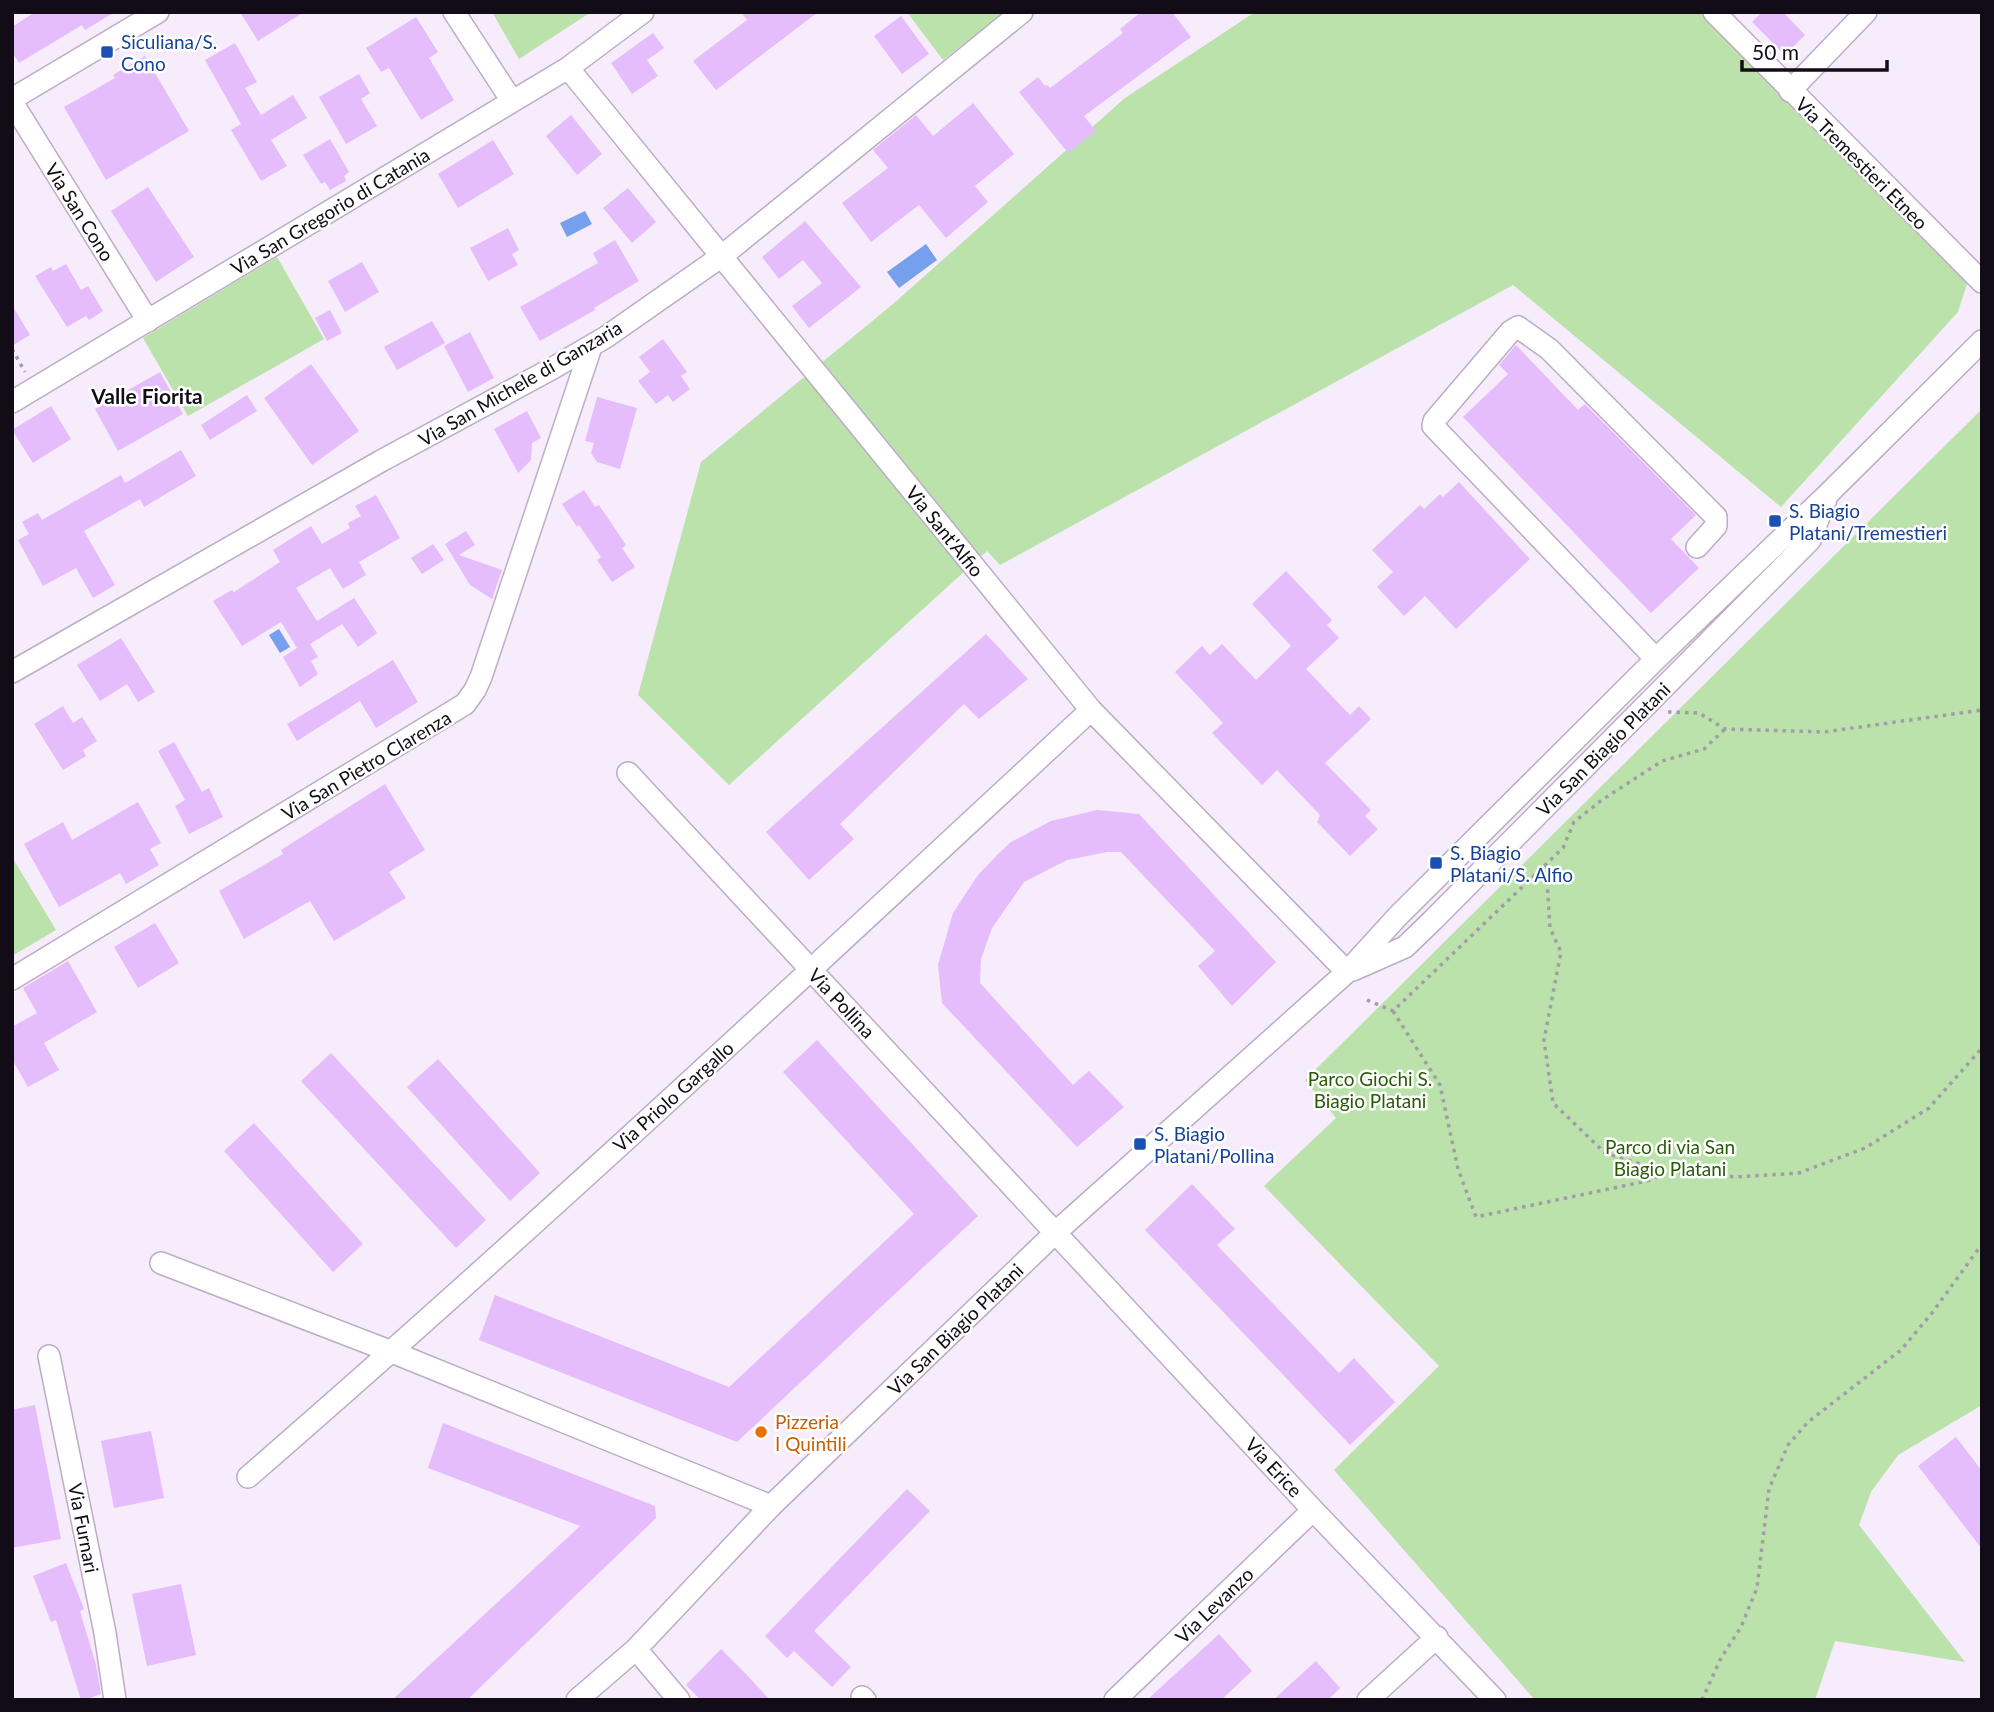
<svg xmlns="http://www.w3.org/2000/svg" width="1994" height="1712" viewBox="0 0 1994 1712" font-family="Lato,sans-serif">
  <rect width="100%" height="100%" fill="#f6ecfc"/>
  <path fill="#bae2aa" d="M492,12H591L519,59Z
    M907,12H1006L943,60Z
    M1255,12H1714L1971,271L1958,312L1781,507L1513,285L1000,565L987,551L729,785L638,695L701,462L893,304L1125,98Z
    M277,257L324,339L188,416L143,338Z
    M1982,409V1405L1898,1455L1871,1492L1859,1525L1965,1662L1835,1641L1815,1700H1535L1334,1470L1439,1366L1264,1186L1336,1118L1305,1080Z
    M12,857L56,930L12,956Z"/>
  <path fill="#769fed" d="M585,211L592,224L567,237L560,223Z
    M926,244L937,260L899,288L887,272Z
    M279,629L290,647L280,653L269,635Z"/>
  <path fill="#e5bcfc" d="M35,12H115L85,30L82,25L19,63L12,52V27Z
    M240,12H304L258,41Z
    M741,12H818L716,90L693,61L747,20Z
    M1141,12H1172L1191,37L1084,116L1096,131L1068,153L1019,92L1038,77L1045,86L1047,85L1050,88L1123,33L1120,29Z
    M1762,12H1783L1805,35L1785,55L1752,22Z
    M901,16L929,54L902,74L874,36Z
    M416,17L438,52L429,58L454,100L421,120L389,68L381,72L366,48Z
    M653,33L664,48L647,60L658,76L632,94L611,63Z
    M235,43L257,82L245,88L261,115L293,95L307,118L271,140L287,166L261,181L231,130L241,124L205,60Z
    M145,56L189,131L106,180L64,107L115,78L113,75Z
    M359,74L370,93L361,99L377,126L346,144L319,97Z
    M973,103L1014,154L975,186L988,202L946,238L919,205L871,242L842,203L888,168L873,150L916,115L933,136Z
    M571,115L602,154L577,175L546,136Z
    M330,139L349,172L344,176L346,181L330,190L325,182L321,184L303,155Z
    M493,140L514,174L458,208L438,174Z
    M148,187L194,257L156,282L111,211Z
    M628,188L656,222L632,243L603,208Z
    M805,221L861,287L809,328L792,306L822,283L803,260L779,279L762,257Z
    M508,228L519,250L512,254L518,265L488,281L470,248Z
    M615,240L639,281L594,308L595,310L540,341L520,307L598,263L593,253Z
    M362,262L379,292L345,312L328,281Z
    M66,264L81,290L88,286L103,311L89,320L86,316L67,327L35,276L51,267L53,271Z
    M12,305L30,335L12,346Z
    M330,310L342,333L327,341L315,318Z
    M432,321L445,343L397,370L384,347Z
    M470,332L494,378L468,392L444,346Z
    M663,339L687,372L681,376L690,389L673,402L668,395L656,404L638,381L650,372L639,357Z
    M1516,345L1578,410L1585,404L1696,515L1671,539L1699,568L1651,613L1463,417L1508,374L1499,365Z
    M311,364L359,431L312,465L264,398Z
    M160,372L183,414L118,451L95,409Z
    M247,395L257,411L210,440L201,425Z
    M597,397L637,408L620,469L597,462L591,453L594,443L585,441Z
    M51,406L71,439L33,463L12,430Z
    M527,411L541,438L532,443L531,460L518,473L494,429Z
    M181,450L196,476L144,507L140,499L84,531L115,585L93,598L76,568L43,586L18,540L29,534L22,522L38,513L42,520L121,475L125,483Z
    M1459,482L1530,559L1456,629L1425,596L1404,616L1377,587L1393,572L1372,550L1420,505L1424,509L1440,494L1443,497Z
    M584,490L595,507L599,505L626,545L622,548L635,567L612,582L597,560L601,557L579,525L577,527L562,504Z
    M376,495L400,538L359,562L366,575L343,589L330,568L296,588L317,621L354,598L377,633L358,647L342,624L310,644L318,657L311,661L318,674L300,687L283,657L297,648L281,622L242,646L213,601L232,590L234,592L280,562L273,550L311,526L322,544L350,528L348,523L361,516L355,506Z
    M466,531L475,545L459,555L502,570L492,599L470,585L445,544Z
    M433,544L444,560L422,574L411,558Z
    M1286,571L1332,620L1327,625L1339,638L1306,669L1350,715L1359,706L1371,719L1325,763L1371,810L1365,816L1378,829L1350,856L1317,822L1320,815L1277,770L1262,785L1212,733L1223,723L1175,672L1202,646L1210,655L1222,644L1256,680L1291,646L1252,604Z
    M986,634L1028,679L979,719L964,704L840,824L854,839L809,880L766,832Z
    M121,638L155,692L138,702L127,684L100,701L77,665Z
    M393,660L418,702L376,728L360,701L297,741L287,724Z
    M63,706L73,723L82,717L97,741L83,750L86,756L63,770L34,724Z
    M174,742L202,792L209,788L223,817L189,834L175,806L185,800L158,751Z
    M385,784L425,850L389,872L406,898L334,941L310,901L244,939L219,891L283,854L281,850Z
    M138,802L161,843L150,849L159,865L126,884L120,873L59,907L24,844L63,822L72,840Z
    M1097,810L1139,814L1276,962L1232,1006L1198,966L1215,951L1121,852H1107L1067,860L1024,882L992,928L981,959L980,983L1073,1085L1089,1071L1124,1107L1077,1147L942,1003L938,965L953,913L978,875L998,854L1011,842L1051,821Z
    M155,923L179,963L138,988L114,947Z
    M68,961L97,1012L44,1043L59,1070L28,1087L12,1059V1027L37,1013L23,988Z
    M817,1040L978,1216L737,1442L479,1340L495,1295L729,1387L914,1214L783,1072Z
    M331,1053L486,1220L456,1248L301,1081Z
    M438,1059L540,1173L510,1201L407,1087Z
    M254,1123L363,1244L333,1272L224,1151Z
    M1192,1184L1235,1229L1217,1245L1339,1373L1354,1358L1395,1402L1350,1445L1145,1230Z
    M35,1405L61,1539L12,1548V1410Z
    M443,1423L655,1506L656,1518L467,1700H392L580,1526L428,1468Z
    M151,1431L164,1498L114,1508L101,1441Z
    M1956,1437L1982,1471V1549L1918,1466Z
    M907,1489L930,1511L814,1631L851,1667L832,1687L794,1651L787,1658L765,1636Z
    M66,1563L84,1609L80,1611L96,1665L101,1694L84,1700H81L56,1620L51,1622L33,1576Z
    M181,1584L196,1655L147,1666L132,1594Z
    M1219,1634L1252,1671L1221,1700H1147Z
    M721,1649L745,1673L770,1700H701L686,1685Z
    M1316,1661L1340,1688L1328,1700H1273Z"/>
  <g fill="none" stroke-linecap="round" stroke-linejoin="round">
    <defs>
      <path id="minor" d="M454,12L512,101
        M1714,12L1982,282
        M568,68L1091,710L1347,972
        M1790,91L1866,12
        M12,99L158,12
        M12,102L148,321
        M12,402L568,68L643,12
        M1656,659L1433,426L1434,421L1510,332L1518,327L1549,349L1716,517V526L1697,547
        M12,672L381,461L553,368L606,337L722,256L1022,12
        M628,773L1313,1510L1495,1700
        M1353,970L1405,947L1433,920L1810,540L1826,499
        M12,979L465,704L475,690L481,677L591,347
        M161,1263L392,1352L771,1506
        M49,1356L105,1633L115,1700
        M248,1477C535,1228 813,968 1091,710
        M636,1649L679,1700
        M862,1697L865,1700
        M577,1700L636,1649L771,1506L1056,1232L1347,972L1397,917L1656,659L1828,494L1982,341
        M1115,1700L1313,1510
        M1368,1700L1437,1637"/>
    </defs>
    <use href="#minor" stroke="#bdacc6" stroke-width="24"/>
    <path stroke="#a49ca9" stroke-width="3.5" stroke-dasharray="3.5 5" stroke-linecap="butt" d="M12,349L25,372
      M1668,712L1699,713L1725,729L1824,732L1982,710
      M1546,864L1550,928L1561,952L1544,1040L1553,1103L1605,1153L1666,1172
      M1367,1000L1393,1011L1563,848L1574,822L1602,800L1662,761L1704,749L1725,729
      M1393,1011L1440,1085L1458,1169L1476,1217L1647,1181L1668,1172L1736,1177L1799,1173L1865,1148L1929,1108L1982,1048
      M1702,1700L1721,1658L1741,1627L1757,1588L1769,1489L1788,1445L1808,1422L1901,1350L1932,1313L1982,1244"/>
    <use href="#minor" stroke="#fff" stroke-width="21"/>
  </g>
  <g fill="#1a4fb4" stroke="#fff" stroke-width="2.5">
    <rect x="100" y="45" width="14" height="14" rx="3.5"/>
    <rect x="1768" y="514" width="14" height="14" rx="3.5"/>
    <rect x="1429" y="856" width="14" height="14" rx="3.5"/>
    <rect x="1133" y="1137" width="14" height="14" rx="3.5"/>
  </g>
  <circle fill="#e8710a" stroke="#fff" stroke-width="2.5" cx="761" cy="1432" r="7"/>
  <g text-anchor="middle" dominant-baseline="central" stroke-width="5" stroke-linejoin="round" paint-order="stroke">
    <g font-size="19" fill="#164399" stroke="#fff" text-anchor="start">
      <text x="121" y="41">Siculiana/S.<tspan x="121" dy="22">Cono</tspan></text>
      <text x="1789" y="510">S. Biagio<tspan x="1789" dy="22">Platani/Tremestieri</tspan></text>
      <text x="1450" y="852">S. Biagio<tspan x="1450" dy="22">Platani/S. Alfio</tspan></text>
      <text x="1154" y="1133">S. Biagio<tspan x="1154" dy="22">Platani/Pollina</tspan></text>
    </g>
    <g font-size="19" fill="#110c15" stroke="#fff">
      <text transform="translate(1862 163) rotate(45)">Via Tremestieri Etneo</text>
      <text transform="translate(330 211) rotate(-31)">Via San Gregorio di Catania</text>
      <text transform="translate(80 212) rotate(58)">Via San Cono</text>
      <text transform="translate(520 383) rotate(-30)">Via San Michele di Ganzaria</text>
      <text transform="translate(945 531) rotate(51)">Via Sant'Alfio</text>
      <text transform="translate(1603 749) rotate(-45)">Via San Biagio Platani</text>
      <text transform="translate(366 765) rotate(-31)">Via San Pietro Clarenza</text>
      <text transform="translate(842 1003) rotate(47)">Via Pollina</text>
      <text transform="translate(673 1096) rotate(-42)">Via Priolo Gargallo</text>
      <text transform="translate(955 1329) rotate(-44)">Via San Biagio Platani</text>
      <text transform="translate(1274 1467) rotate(47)">Via Erice</text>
      <text transform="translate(84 1528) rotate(79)">Via Furnari</text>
      <text transform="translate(1214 1605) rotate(-44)">Via Levanzo</text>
    </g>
    <g font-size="19" fill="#285b06" stroke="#fff">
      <text x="1370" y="1078">Parco Giochi S.<tspan x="1370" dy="22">Biagio Platani</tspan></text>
      <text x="1670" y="1146">Parco di via San<tspan x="1670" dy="22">Biagio Platani</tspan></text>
    </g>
    <g font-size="19" fill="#c56008" stroke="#fff" text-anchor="start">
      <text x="775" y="1421">Pizzeria<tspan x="775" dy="22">I Quintili</tspan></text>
    </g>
    <g font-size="21" font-weight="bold" fill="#110c15" stroke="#fff">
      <text x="147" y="395">Valle Fiorita</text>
    </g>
  </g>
  <rect width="1994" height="1712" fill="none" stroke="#110c15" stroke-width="28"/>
  <path d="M1742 60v10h145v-10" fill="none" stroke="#110c15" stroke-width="3.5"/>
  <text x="1752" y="60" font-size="21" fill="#110c15" stroke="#ffffff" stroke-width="5" paint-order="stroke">50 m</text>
</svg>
